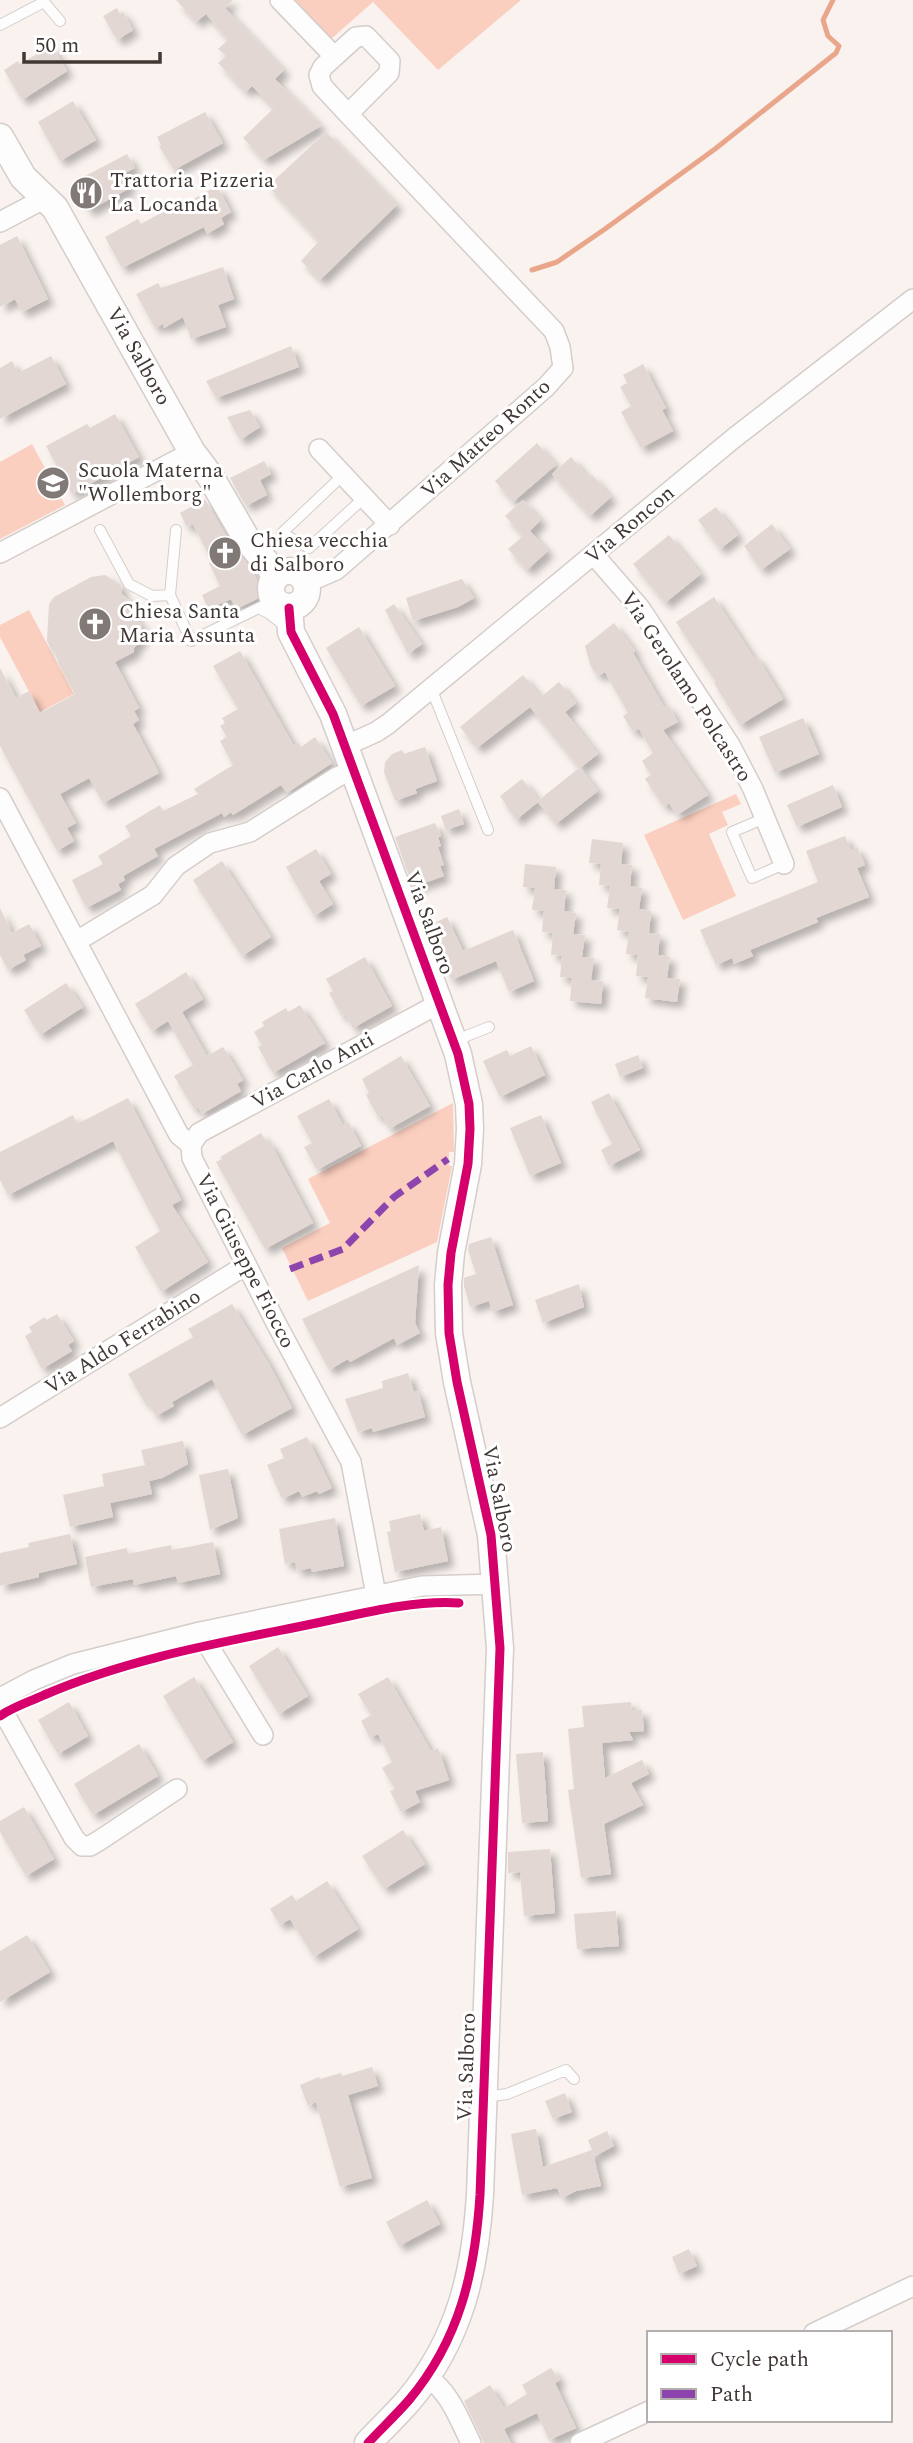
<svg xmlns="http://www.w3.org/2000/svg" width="913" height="2443" viewBox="0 0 913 2443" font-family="Spectral,serif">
  <defs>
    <filter id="shadow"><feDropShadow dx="6" dy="6" stdDeviation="3.5" flood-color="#0004"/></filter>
  </defs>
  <rect width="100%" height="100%" fill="#f9f2ef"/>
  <path fill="#facfbf" d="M294,0H521L438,70L373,2L331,39Z
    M32,444L65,505L0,539V462Z
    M29,610L74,694L40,712L0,637V625Z
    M736,794L741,804L722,812L728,825L709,834L736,896L683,920L644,835Z
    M453,1103L454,1152H449V1166H452L437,1242L308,1301L282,1248L330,1223L308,1179Z"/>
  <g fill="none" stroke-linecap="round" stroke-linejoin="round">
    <path stroke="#eaa68a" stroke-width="5" d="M532,270L557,262L605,229L715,149L836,53L839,46L828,36L823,20L833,0"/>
  </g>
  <path fill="#e2d7d3" filter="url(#shadow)" d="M176,0H233L225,8L284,70L275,79L321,126L264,160L243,138L274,108L252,86L246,92L218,63L226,56L218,49L228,40L206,14L196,22Z
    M117,8L120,14L123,12L133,30L117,40L103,16Z
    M52,46L67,71L22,100L4,70L18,61L19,64Z
    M73,101L96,140L60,161L38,122Z
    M205,112L223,143L174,170L159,146L161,145L157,137Z
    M326,132L397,205L320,280L301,261L319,241L268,186Z
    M127,154L135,168L123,174L130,188L88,211L74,182Z
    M217,186L231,212L221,218L224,224L207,234L204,227L122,268L105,237L138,219L141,224L166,210L168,213Z
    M17,236L48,299L22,312L15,299L0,307V245Z
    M223,267L234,299L218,305L226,327L191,339L183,317L164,328L163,324L155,328L136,294L158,283L161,288Z
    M291,346L299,367L216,398L206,381Z
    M51,356L66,384L0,419V368L12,361L18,373Z
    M643,364L666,408L662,410L673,431L641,448L621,412L631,406L620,387L627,383L623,375Z
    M250,410L260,427L240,440L227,417Z
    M115,414L139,457L72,494L46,446L87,424L90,428Z
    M537,443L556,465L513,502L495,481Z
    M571,457L589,478L592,475L611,497L590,516L552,474Z
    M264,461L271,474L260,480L267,495L246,506L230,478Z
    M205,499L232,546L251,569L265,595L236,609L231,599L208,609L202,595L220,586L209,563L212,562L193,524L187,527L180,513Z
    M523,500L541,520L530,531L548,551L527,570L508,549L523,536L505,516Z
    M716,507L738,535L720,549L698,520Z
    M772,524L790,549L761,570L744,546Z
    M669,535L701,574L665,603L633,564Z
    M105,575L121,585L122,594L133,604L136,620L142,624L141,640L134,648V652L115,662L139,708L134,711L139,720L133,724L159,773L103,803L89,778L60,794L76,823L67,828L74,841L57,851L0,746V668L16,698L29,691L40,713L75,694L58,663V656L52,651L47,641L49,604L54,597L91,577Z
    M462,579L474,598L458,607L413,621L406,598Z
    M714,597L754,658L757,657L783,699L740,725L714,683L716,682L676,622Z
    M394,604L422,644L408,654L385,610Z
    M614,623L635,651L633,653L664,707L668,705L678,722L663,730L708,795L677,815L669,803L664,807L645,779L651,775L642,761L653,753L639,729L633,732L623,716L628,713L605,672L598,676L591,667L585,646Z
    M359,627L395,686L361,706L326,648Z
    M240,651L294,746L298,742L301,747L315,737L332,763L287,793L281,785L233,815L231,812L224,817L222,813L154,849L158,856L123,876L125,880L118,884L121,890L86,908L72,880L103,864L98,856L131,836L125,826L160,805L163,811L198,794L194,789L233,765L220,741L227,737L220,726L225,723L222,718L238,709L213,666Z
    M523,675L541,697L559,682L576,703L565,712L598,754L580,768L598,791L556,824L538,802L516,820L500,796L522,779L539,800L579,768L530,707L477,748L460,727Z
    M803,718L819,754L775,773L759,737Z
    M425,747L437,781L415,789L417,793L395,801L384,772L385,762L392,754L402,750L404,754Z
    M833,785L842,807L797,827L787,805Z
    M459,809L464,824L446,830L441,816Z
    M435,823L441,836L438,837L441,846L438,847L444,865L440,866L444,876L413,887L395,837Z
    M845,836L851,850L857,847L865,865L857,868L869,897L816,918L818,922L750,950L753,956L734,964L732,958L716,965L700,930L818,882L806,851Z
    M592,839L623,843L621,864L632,865L630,886L642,888L639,909L651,911L649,933L660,934L658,955L670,957L667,978L680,979L677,1002L645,998L648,977L636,976L638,955L626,954L629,932L617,930L620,909L607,908L610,886L599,885L601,864L589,863Z
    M316,849L331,874L319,881L333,904L314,916L286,867Z
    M222,861L271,937L242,956L193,880Z
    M525,864L556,867L554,889L566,890L564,911L576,913L573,934L585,935L582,957L594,958L591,980L603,981L601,1004L570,1001L572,978L560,977L562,956L551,955L553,933L542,932L544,911L532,910L535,888L523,887Z
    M0,908L12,933L29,924L41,946L23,955L26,960L8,970L0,955Z
    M447,917L463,951L513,930L534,981L509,992L496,961L451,980L428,926Z
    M365,957L392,1006L353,1028L345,1014L342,1016L329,993L333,991L326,979Z
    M186,972L203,999L182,1012L207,1056L223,1047L243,1080L237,1084L241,1091L202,1114L198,1107L194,1109L174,1076L193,1065L168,1021L152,1031L135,1004Z
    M66,983L83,1007L40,1035L24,1010Z
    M300,1005L325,1043L273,1073L258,1047L262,1045L254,1032L264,1026L262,1022L286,1008L288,1012Z
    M531,1046L545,1075L500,1097L483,1061L507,1050L510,1056Z
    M638,1055L643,1068L620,1077L615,1064Z
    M401,1056L430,1106L389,1129L382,1115L378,1117L366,1095L369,1093L362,1079Z
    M609,1093L640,1150L609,1166L601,1150L612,1144L591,1102Z
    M128,1098L181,1200L172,1205L208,1262L161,1292L135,1247L160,1231L113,1141L8,1195L0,1180V1152L73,1115L77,1124Z
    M329,1099L343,1125L348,1122L361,1146L317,1170L304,1147L312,1143L297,1116Z
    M541,1115L561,1163L530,1176L510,1128Z
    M261,1133L267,1143L270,1142L313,1223L265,1249L216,1162L222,1159L220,1157Z
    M491,1237L513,1305L492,1312L489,1301L470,1307L464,1286V1278L476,1274L468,1250L469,1244Z
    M419,1265L415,1323L420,1333L397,1345L394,1338L350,1362L348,1359L329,1370L302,1319Z
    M579,1284L584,1307L543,1323L535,1300Z
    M232,1304L269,1364L292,1408L242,1435L212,1379L172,1402L174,1406L156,1416L147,1401L145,1403L128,1374L193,1337L188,1329Z
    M57,1314L74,1341L68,1345L72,1351L42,1369L25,1336L32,1332L29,1327L45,1317L46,1320Z
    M408,1373L414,1392L418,1391L425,1417L373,1432L372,1428L358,1432L345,1399L383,1388L382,1381Z
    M307,1437L332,1488L319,1494L317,1491L302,1497L299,1491L282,1499L267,1465L284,1458L280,1449Z
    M183,1441L188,1464L162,1478L149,1481L152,1494L110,1503L113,1517L70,1527L63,1495L104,1486L102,1474L145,1465L141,1450Z
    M228,1469L238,1518L210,1530L199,1475Z
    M420,1514L424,1531L441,1527L448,1561L395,1572L387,1532L391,1531L389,1521Z
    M335,1518L344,1566L312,1572L311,1568L297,1571L295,1562L285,1564L279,1529Z
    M70,1534L77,1564L39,1573V1577L0,1586V1553L29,1547L28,1543Z
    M213,1542L220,1574L178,1583L176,1576L134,1585L133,1579L91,1587L85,1557L127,1548L128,1554L171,1545L172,1550Z
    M278,1647L308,1696L279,1714L249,1666Z
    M194,1677L233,1742L202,1761L163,1696Z
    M388,1677L431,1751L438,1748L449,1780L415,1791L420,1802L401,1812L390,1791L395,1789L382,1768L392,1762L378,1734L370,1738L361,1721L371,1715L358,1694Z
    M69,1702L88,1736L58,1754L38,1720Z
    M631,1702L632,1711L642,1710L644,1731L629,1732L633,1740L602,1743L605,1778L642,1760L649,1774L631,1783L643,1805L604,1824L611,1874L581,1878L568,1790L574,1789L568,1729L584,1727L582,1706Z
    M139,1744L158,1776L93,1815L74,1784Z
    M543,1752L548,1821L522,1823L516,1754Z
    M24,1807L54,1859L26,1876L0,1832V1821Z
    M403,1830L425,1864L384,1889L362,1856Z
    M550,1849L555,1913L524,1916L520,1872L508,1873V1852Z
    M327,1881L358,1929L314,1957L290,1919L280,1925L270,1909L292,1895L296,1901Z
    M616,1911L619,1946L577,1949L574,1914Z
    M27,1935L50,1972L0,2002V1951Z
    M372,2067L378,2086L348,2095L372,2178L340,2187L316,2102L308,2106L300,2085L319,2077L320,2079L341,2073L342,2076Z
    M565,2093L572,2112L553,2119L545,2101Z
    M536,2129L543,2167L592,2150L588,2140L607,2131L614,2146L595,2156L593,2153L601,2186L576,2191L562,2198L557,2188L522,2195L511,2134Z
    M427,2200L440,2224L399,2246L386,2222Z
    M689,2249L697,2266L679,2274L672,2257Z
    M551,2368L560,2380L555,2383L576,2428L549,2440L537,2413L504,2429L511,2443H484L464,2401L490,2385L504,2408L527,2394L522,2385Z"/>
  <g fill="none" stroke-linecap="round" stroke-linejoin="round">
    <defs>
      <path id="lane" d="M0,25L44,2L60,21
        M343,475L282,533L309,548L365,497
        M100,530L129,584L152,596L170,595L191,641L275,600
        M170,595L176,530
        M260,609L270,614L285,626
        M431,688L488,830
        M765,818L732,832L752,878L784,864
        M454,1041L489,1027
        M484,2097L507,2094L566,2070L574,2079"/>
      <path id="street" d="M280,0L334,56
        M0,222L36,203L42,196
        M319,449L390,525
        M0,553L192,452
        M594,555L640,608L730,745L753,789L784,864
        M306,583L336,570L546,387L563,368L560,347L554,331L348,114L322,86L319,75L323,67L356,37L366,36L390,61L389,73L348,114
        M345,746L376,732L388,724L734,438L913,299
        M0,798L179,1135L191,1145
        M77,941L153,895L176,866L210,843L250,832L337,777L354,770
        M191,1145L192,1158L276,1323L351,1462L376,1595
        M191,1145L199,1133L440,1003
        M0,1418L246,1265
        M200,1632L263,1735
        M0,1698L34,1680L73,1664L200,1632L422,1586L496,1584
        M0,1706L74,1838L82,1846H90L100,1840L177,1789
        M814,2333L913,2286
        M427,2377C450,2392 459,2419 471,2443
        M580,2443L649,2411"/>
      <g id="secondary">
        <path id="s1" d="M0,137L23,177L55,208L192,452L210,476L246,538L277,576"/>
        <circle cx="289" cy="589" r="18"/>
        <path d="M289,608L291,632L333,714L458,1054L469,1104L470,1129L468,1164L451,1253L448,1285L449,1333L457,1382L491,1535L500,1648L480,2195C475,2272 460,2339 409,2400C396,2415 381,2429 368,2443"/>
      </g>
    </defs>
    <use href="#lane" stroke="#d4cdca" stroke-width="12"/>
    <use href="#street" stroke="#d4cdca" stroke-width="22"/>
    <use href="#secondary" stroke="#d4cdca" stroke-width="29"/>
    <use href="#lane" stroke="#fefdfd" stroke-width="10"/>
    <use href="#street" stroke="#fefdfd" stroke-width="19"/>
    <use href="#secondary" stroke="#fefdfd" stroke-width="26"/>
    <path stroke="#8e44ad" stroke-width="7" stroke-dasharray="14 7" stroke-linecap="butt" d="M290,1269L343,1249L394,1197L448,1159"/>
    <defs>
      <path id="cycleway" d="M289,608L291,632L333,714L458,1054L469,1104L470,1129L468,1164L451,1253L448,1285L449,1333L457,1382L491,1535L500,1648L480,2195C475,2272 460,2339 409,2400C396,2415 381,2429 368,2443
        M0,1716C13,1707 29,1702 44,1695C127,1659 218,1643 307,1625C357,1615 408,1600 459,1603"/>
    </defs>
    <use href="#cycleway" stroke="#fff" stroke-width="13"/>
    <use href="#cycleway" stroke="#d6006c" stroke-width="9"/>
  </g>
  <defs>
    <symbol id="restaurant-disc" viewBox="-11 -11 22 22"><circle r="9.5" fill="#817976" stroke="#fff"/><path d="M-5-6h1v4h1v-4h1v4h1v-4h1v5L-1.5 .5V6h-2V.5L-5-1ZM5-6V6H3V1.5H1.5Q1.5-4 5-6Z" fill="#fff"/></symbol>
    <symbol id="school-disc" viewBox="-11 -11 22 22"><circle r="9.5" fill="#817976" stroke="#fff"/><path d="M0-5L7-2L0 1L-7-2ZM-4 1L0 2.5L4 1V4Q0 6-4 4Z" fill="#fff"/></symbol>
    <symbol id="church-disc" viewBox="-11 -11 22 22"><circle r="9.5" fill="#817976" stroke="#fff"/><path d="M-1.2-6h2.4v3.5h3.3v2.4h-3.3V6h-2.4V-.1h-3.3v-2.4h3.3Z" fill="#fff"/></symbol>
  </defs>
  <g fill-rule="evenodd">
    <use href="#restaurant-disc" x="67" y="174" width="38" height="38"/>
    <use href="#school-disc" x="34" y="464" width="38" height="38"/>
    <use href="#church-disc" x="206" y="534" width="38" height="38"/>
    <use href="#church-disc" x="76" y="605" width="38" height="38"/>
  </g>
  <g text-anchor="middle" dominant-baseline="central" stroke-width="6" stroke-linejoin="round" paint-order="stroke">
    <g font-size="21" fill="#413835" stroke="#fff" text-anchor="start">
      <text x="110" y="181">Trattoria Pizzeria<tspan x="110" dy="24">La Locanda</tspan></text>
      <text x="78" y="471">Scuola Materna<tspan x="78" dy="24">"Wollemborg"</tspan></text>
      <text x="250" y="541">Chiesa vecchia<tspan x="250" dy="24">di Salboro</tspan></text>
      <text x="119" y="612">Chiesa Santa<tspan x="119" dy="24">Maria Assunta</tspan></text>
    </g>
    <g font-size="21" fill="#413835" stroke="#fff">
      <text stroke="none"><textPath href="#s1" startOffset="261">Via Salboro</textPath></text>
      <text transform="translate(486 439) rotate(-42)">Via Matteo Ronto</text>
      <text transform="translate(630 525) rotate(-40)">Via Roncon</text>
      <text transform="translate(686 687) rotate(57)">Via Gerolamo Polcastro</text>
      <text transform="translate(429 923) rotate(70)">Via Salboro</text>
      <text transform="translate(313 1071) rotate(-29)">Via Carlo Anti</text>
      <text transform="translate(245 1261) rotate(63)">Via Giuseppe Fiocco</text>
      <text transform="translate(123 1342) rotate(-32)">Via Aldo Ferrabino</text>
      <text transform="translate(499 1499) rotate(79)">Via Salboro</text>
      <text transform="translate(467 2067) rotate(-88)">Via Salboro</text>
    </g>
  </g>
  <rect x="647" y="2331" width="245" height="91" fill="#ffffff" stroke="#b3afae" stroke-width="2"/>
  <rect x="661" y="2354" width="35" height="10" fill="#d6006c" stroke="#b3afae" stroke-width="2"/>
  <text x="710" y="2366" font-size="21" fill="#413835">Cycle path</text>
  <rect x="661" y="2389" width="35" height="10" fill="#8e44ad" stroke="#b3afae" stroke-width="2"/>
  <text x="710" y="2401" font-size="21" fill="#413835">Path</text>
  <path d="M24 52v10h136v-10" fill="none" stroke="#413835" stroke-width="3.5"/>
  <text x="35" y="52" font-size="21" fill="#413835" stroke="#ffffff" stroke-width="5" paint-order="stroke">50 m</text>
</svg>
